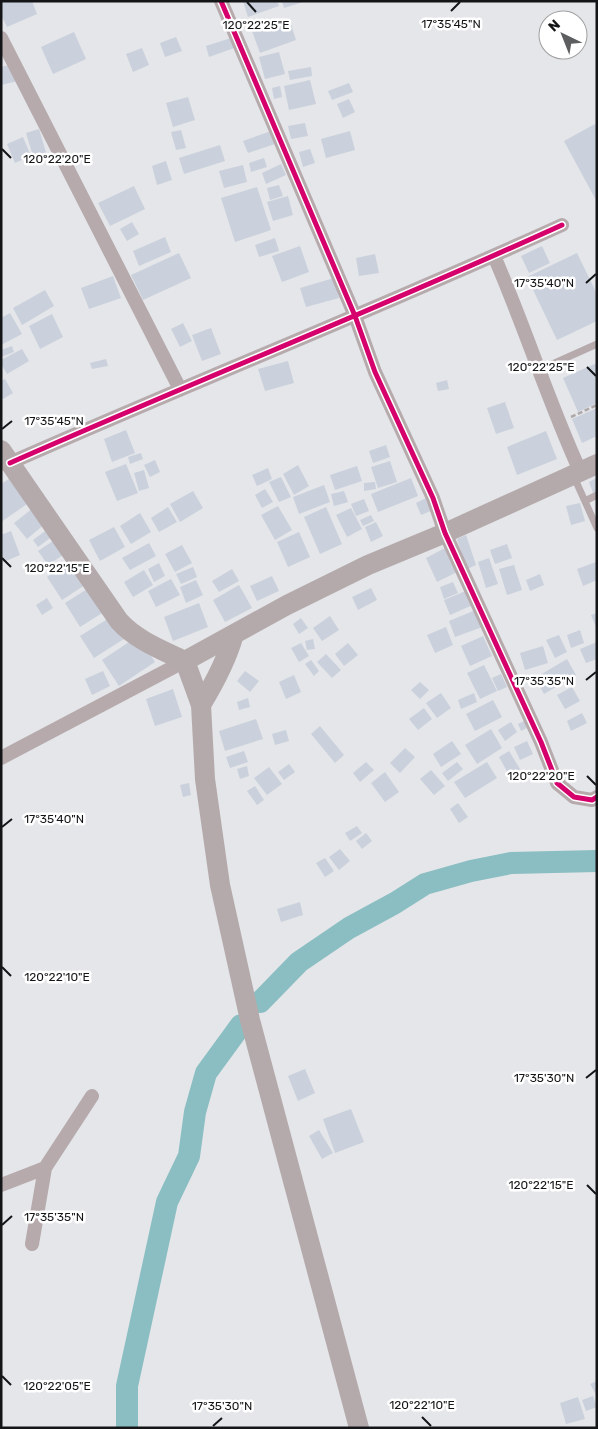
<svg xmlns="http://www.w3.org/2000/svg" width="598" height="1429" viewBox="0 0 598 1429" font-family="Rubik,sans-serif">
  <rect width="100%" height="100%" fill="#e4e6e9"/>
  <g fill="none" stroke-linecap="round" stroke-linejoin="round">
    <path stroke="#8abec2" stroke-width="22" d="M260,1002L299,962L349,928L395,903L425,884L471,871L511,863L597,861
      M127,1428V1386L167,1202L189,1156L195,1112L206,1073L241,1025"/>
  </g>
  <path fill="#cad1dc" d="M1,1H32L37,14L7,27L1,15Z
    M243,1H277L279,6L248,17Z
    M282,1H303V2L284,8Z
    M289,18L296,40L260,53L252,31Z
    M74,32L86,59L53,74L41,47Z
    M176,37L182,51L165,57L160,43Z
    M234,37L237,47L209,57L206,46Z
    M142,48L149,65L133,72L126,54Z
    M279,52L285,74L265,79L259,57Z
    M14,64L18,81L1,85V67Z
    M311,67L312,76L290,80L288,71Z
    M310,80L316,104L289,110L284,86Z
    M349,83L353,92L332,100L328,91Z
    M280,86L282,97L274,99L272,88Z
    M188,97L195,120L173,127L166,103Z
    M349,99L355,112L343,118L337,104Z
    M305,123L308,136L291,139L288,126Z
    M595,124L597,128V202L564,141Z
    M39,129L48,159L35,163L26,133Z
    M181,130L186,148L176,150L171,132Z
    M274,130L278,143L248,153L243,141Z
    M350,131L355,150L326,158L321,139Z
    M23,137L31,156L15,163L7,144Z
    M220,145L225,161L184,174L179,158Z
    M310,149L315,163L303,167L299,152Z
    M264,158L267,167L251,172L249,163Z
    M166,161L172,180L157,185L152,166Z
    M281,164L286,175L266,184L262,173Z
    M243,165L247,182L224,188L219,171Z
    M279,185L283,196L270,200L267,188Z
    M134,186L145,209L110,226L98,203Z
    M257,187L271,230L235,242L221,198Z
    M288,196L293,215L273,221L267,202Z
    M132,222L139,234L127,241L120,229Z
    M165,237L171,252L139,266L133,251Z
    M275,238L279,251L259,257L255,245Z
    M300,246L309,272L282,282L272,256Z
    M542,246L550,263L529,273L521,256Z
    M179,253L191,278L143,300L131,275Z
    M577,253L597,294V321L557,340L527,277Z
    M375,254L379,273L359,276L356,258Z
    M113,276L121,298L89,309L81,288Z
    M334,278L339,298L306,307L300,288Z
    M45,290L54,306L22,325L13,308Z
    M10,313L22,334L1,345V318Z
    M52,314L63,337L40,349L29,326Z
    M183,323L192,341L180,347L171,329Z
    M211,328L221,354L202,361L192,335Z
    M12,346L14,352L1,357V350Z
    M22,349L29,361L7,374L1,364V360Z
    M106,359L108,366L92,369L90,363Z
    M288,361L294,383L265,391L258,369Z
    M597,363V403L578,412L563,378Z
    M5,379L13,393L3,399L1,396V381Z
    M447,380L449,389L438,391L436,383Z
    M505,402L514,428L496,434L487,408Z
    M597,408V436L582,443L572,419Z
    M126,430L135,453L112,462L104,439Z
    M546,431L557,459L517,475L507,447Z
    M386,445L390,457L373,463L369,451Z
    M141,453L143,459L130,464L128,457Z
    M155,460L160,472L150,477L144,465Z
    M390,461L397,482L378,488L371,467Z
    M126,464L138,493L117,501L105,472Z
    M298,465L309,486L294,495L283,474Z
    M357,466L362,481L335,490L330,475Z
    M268,468L272,479L257,486L252,475Z
    M144,470L149,488L139,491L134,473Z
    M12,477L30,502L1,522V484Z
    M281,477L291,497L279,502L269,482Z
    M411,478L418,496L378,512L371,494Z
    M597,478V491L593,493L589,482Z
    M375,482L376,489L364,491V483Z
    M324,485L330,502L299,514L293,497Z
    M265,489L273,502L262,508L255,495Z
    M193,491L203,508L180,522L170,504Z
    M344,491L348,502L334,506L331,494Z
    M428,497L433,510L421,515L416,503Z
    M364,499L369,511L356,516L351,504Z
    M580,503L585,521L571,525L566,506Z
    M278,506L292,530L275,540L261,515Z
    M168,507L177,522L159,532L151,518Z
    M326,507L342,544L320,554L304,517Z
    M33,508L46,523L27,539L14,523Z
    M351,508L362,529L347,537L336,515Z
    M140,513L151,532L131,544L120,526Z
    M371,515L374,521L363,526L360,520Z
    M376,522L383,536L371,542L365,527Z
    M52,526L57,533L38,547L33,540Z
    M114,527L125,547L100,561L89,540Z
    M11,531L20,555L1,563V535Z
    M299,532L310,557L288,567L277,542Z
    M466,535L476,565L467,569L457,539Z
    M56,539L66,553L48,565L38,551Z
    M149,543L156,556L130,570L122,558Z
    M507,544L512,558L495,564L490,550Z
    M182,545L192,563L175,572L165,554Z
    M445,548L457,572L437,582L426,558Z
    M489,558L498,584L486,588L478,562Z
    M73,559L88,583L62,600L47,577Z
    M596,562L597,580L583,586L577,569Z
    M159,563L165,576L154,582L148,569Z
    M514,565L522,590L507,595L499,569Z
    M193,567L197,577L181,584L176,574Z
    M232,569L239,581L219,592L212,581Z
    M144,570L153,585L133,597L124,582Z
    M540,574L544,585L530,591L526,580Z
    M272,576L279,591L257,601L250,586Z
    M171,579L180,595L156,607L148,591Z
    M196,580L203,595L186,603L180,587Z
    M453,582L458,593L444,599L440,587Z
    M239,585L252,608L225,622L213,600Z
    M92,586L107,610L80,627L65,603Z
    M371,588L377,600L358,610L352,597Z
    M468,590L475,604L450,615L444,600Z
    M47,598L53,608L42,615L36,605Z
    M199,603L208,627L173,641L164,617Z
    M478,609L485,626L455,637L449,621Z
    M597,613V629L591,615Z
    M114,615L127,637L94,658L80,636Z
    M330,616L339,630L322,641L313,628Z
    M301,618L308,628L299,634L293,624Z
    M446,627L453,645L435,653L427,635Z
    M580,630L584,643L571,648L567,635Z
    M559,635L567,652L555,658L546,640Z
    M138,636L155,662L119,686L102,660Z
    M483,636L492,656L470,666L461,646Z
    M313,639L315,649L307,650L305,641Z
    M597,642V659L586,663L580,649Z
    M301,643L309,656L299,662L291,648Z
    M348,643L358,655L344,666L335,654Z
    M543,646L548,663L525,670L520,653Z
    M326,654L341,670L332,678L317,662Z
    M567,659L576,675L544,694L535,678Z
    M311,660L319,671L314,676L305,664Z
    M484,665L497,691L480,699L467,673Z
    M103,671L110,686L92,695L85,679Z
    M245,671L259,681L250,692L237,681Z
    M501,674L507,687L498,691L492,678Z
    M294,675L301,692L286,699L279,682Z
    M420,682L429,690L420,699L411,690Z
    M572,687L580,701L565,709L557,695Z
    M173,689L182,717L155,726L146,699Z
    M441,693L451,708L437,718L426,703Z
    M474,693L477,702L461,709L458,700Z
    M248,698L250,707L239,710L237,702Z
    M493,700L502,717L475,731L466,714Z
    M424,708L432,719L418,730L409,719Z
    M582,713L587,723L571,731L567,721Z
    M256,719L263,739L225,751L219,731Z
    M524,721L527,728L521,731L518,724Z
    M511,722L517,732L505,741L498,730Z
    M320,726L344,755L335,763L311,734Z
    M491,729L502,748L477,764L465,745Z
    M286,730L289,741L275,745L272,734Z
    M452,741L461,754L441,767L433,754Z
    M527,741L533,754L520,760L514,747Z
    M405,748L415,757L400,773L390,763Z
    M244,751L248,762L230,768L226,757Z
    M509,751L520,769L509,775L499,757Z
    M366,762L374,770L360,782L353,773Z
    M457,762L463,769L448,781L442,773Z
    M487,762L497,778L465,798L454,782Z
    M289,764L295,772L284,780L278,772Z
    M247,766L249,776L240,779L237,769Z
    M269,767L282,784L267,795L254,778Z
    M431,770L445,786L434,795L420,779Z
    M385,772L399,792L385,802L371,783Z
    M189,783L191,795L183,797L180,785Z
    M255,786L264,800L257,805L247,791Z
    M458,803L468,817L459,823L450,809Z
    M357,826L362,833L350,841L345,833Z
    M366,833L372,841L362,849L356,841Z
    M340,849L350,861L339,870L329,857Z
    M325,858L334,871L325,877L316,863Z
    M300,902L303,915L281,922L277,909Z
    M305,1069L315,1093L298,1101L288,1076Z
    M351,1109L364,1142L335,1153L323,1119Z
    M319,1130L333,1153L322,1159L309,1136Z
    M597,1381V1396L590,1384Z
    M593,1396L597,1407L586,1411L582,1400Z
    M578,1397L585,1419L566,1424L560,1403Z"/>
  <g fill="none" stroke-linecap="round" stroke-linejoin="round">
    <path stroke="#afa9a9" stroke-width="2.5" stroke-dasharray="5 2.5" stroke-linecap="butt" d="M571,417L597,405"/>
    <path stroke="#b6aaac" stroke-width="7" d="M539,370L597,344
      M574,477L597,528
      M585,501L597,495"/>
    <path stroke="#b6aaac" stroke-width="14" d="M221,1L355,316L375,372L433,498L445,533L541,742L557,783L574,797L592,800L597,797
      M1,38L180,389
      M494,256C525,327 548,401 580,471
      M10,463C193,382 380,308 562,225
      M1,758L185,661
      M1,1185L45,1168
      M32,1244L45,1168L92,1096"/>
    <path stroke="#b5aaab" stroke-width="20" d="M1,450L119,621C136,640 162,650 185,661L201,705L205,779L220,885L250,1020L359,1428
      M185,661L287,605L368,565L445,533L597,464
      M201,705C215,682 227,660 234,634"/>
    <defs>
      <path id="cycleway" d="M221,1L355,316L375,372L433,498L445,533L541,742L557,783L574,797L592,800L597,797
        M10,463C193,382 380,308 562,225"/>
    </defs>
    <use href="#cycleway" stroke="#fff" stroke-width="8"/>
    <use href="#cycleway" stroke="#d6006c" stroke-width="5"/>
  </g>
  <path fill="none" stroke="#141516" stroke-width="2" d="M247,2L256,12M451,11L460,2M2,149L11,158M586,283L596,274M587,367L596,376M2,429L12,421M2,558L11,567M586,680L596,672M587,776L596,785M2,827L12,819M2,967L11,976M586,1078L596,1070M587,1185L596,1194M2,1225L12,1216M2,1376L11,1385M422,1417L431,1426M213,1426L222,1418"/>
  <g font-size="12" text-anchor="middle" fill="#141516" stroke="#fff" stroke-width="5" stroke-linejoin="round" paint-order="stroke">
    <text x="451" y="28">17°35'45"N</text>
    <text x="256" y="29">120°22'25"E</text>
    <text x="57" y="163">120°22'20"E</text>
    <text x="544" y="287">17°35'40"N</text>
    <text x="541" y="371">120°22'25"E</text>
    <text x="54" y="425">17°35'45"N</text>
    <text x="57" y="572">120°22'15"E</text>
    <text x="544" y="685">17°35'35"N</text>
    <text x="541" y="780">120°22'20"E</text>
    <text x="54" y="823">17°35'40"N</text>
    <text x="57" y="981">120°22'10"E</text>
    <text x="544" y="1082">17°35'30"N</text>
    <text x="541" y="1189">120°22'15"E</text>
    <text x="54" y="1221">17°35'35"N</text>
    <text x="57" y="1390">120°22'05"E</text>
    <text x="422" y="1409">120°22'10"E</text>
    <text x="222" y="1410">17°35'30"N</text>
  </g>
  <rect width="598" height="1429" fill="none" stroke="#141516" stroke-width="5"/>
  <g transform="translate(563 35) rotate(317)"><circle r="24" fill="#ffffff" stroke="#a1a1a2"/>
  <path d="M0-4L9 19L0 12L-9 19Z" fill="#5d5e60"/>
  <text y="-8" font-size="14" font-weight="bold" text-anchor="middle" fill="#141516">N</text>
  </g>
</svg>
